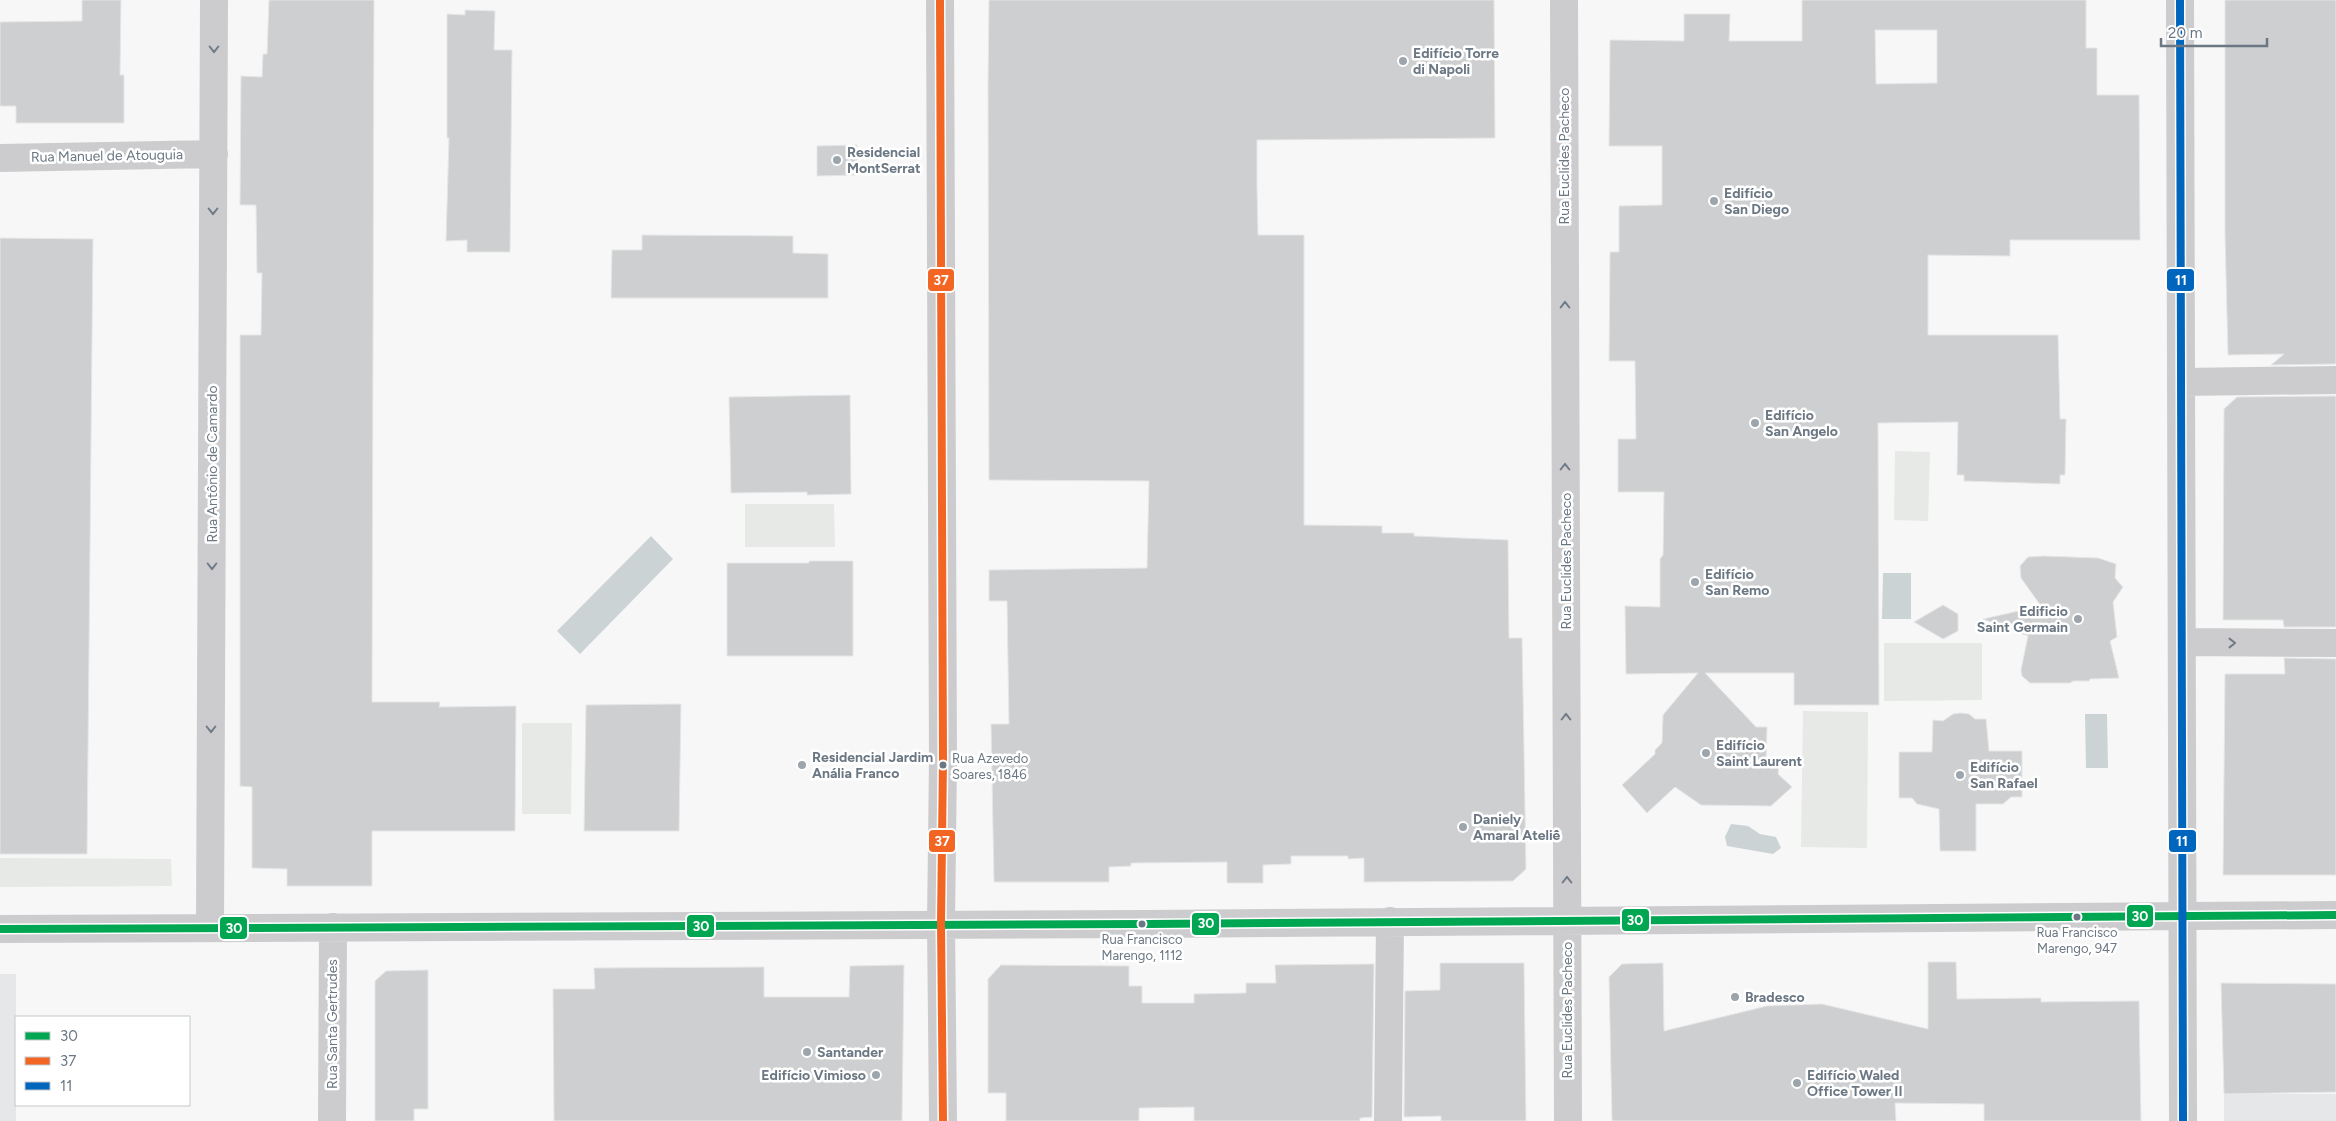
<svg xmlns="http://www.w3.org/2000/svg" width="2336" height="1121" viewBox="0 0 2336 1121" font-family="Figtree,sans-serif">
  <rect width="100%" height="100%" fill="#f7f7f7"/>
  <path fill="#e6e7e8" d="M0,974H16V1121H0Z
    M2224,1094H2336V1121H2224Z"/>
  <path fill="#e6e9e5" d="M1895,451L1930,452L1928,521L1894,520Z
    M745,504H834L835,547H745Z
    M1884,643H1982V700L1884,701Z
    M1803,711L1868,712L1867,848L1801,847Z
    M522,723H572L571,814H522Z
    M0,858L171,859L172,886L0,887Z"/>
  <path fill="#ccd3d5" d="M651,536L673,559L580,654L557,631Z
    M1883,573H1911V619H1882Z
    M2085,714H2107L2108,768H2086Z
    M1731,824L1748,826L1760,834L1776,837L1781,848L1773,854L1727,846L1725,837Z"/>
  <path fill="#cecfd0" stroke="#e6e6e6" fill-rule="evenodd" d="M82,0H121L120,75H124V123H16V106H0V22L82,21Z
    M269,0H374L372,702H440L439,707L516,706L515,831H372V886H287V869L252,868V787L240,786V335H261L262,273H257L256,205H240L241,76L262,77L263,54H267Z
    M989,0H1494L1495,138L1257,140V188L1258,235H1304V525L1382,526V533H1414V536L1508,540L1509,638H1522L1524,749L1526,869L1513,881L1364,882V858L1348,859V856H1291V864L1263,865V883H1227V862L1131,863V866L1109,867V882H994L991,724H1009L1007,601H989V570L1147,568L1149,481L989,480L988,84Z
    M1802,0H2086V48H2097V95H2139L2140,240H2010V256L1928,255V335H2058L2060,419H2066L2065,475H2060V484L1964,481V475H1957L1958,422L1878,423L1879,705H1794V673H1705L1756,727H1767L1766,761H1779L1778,774L1792,787L1771,806L1701,805L1675,787L1647,813L1622,785L1655,754V750L1662,743L1663,715L1698,673L1626,674L1625,606L1660,607V559L1663,555L1664,492H1618V439H1636L1635,361H1609L1610,252H1619V206L1662,205V146H1609L1610,40L1684,41V14H1730L1729,41H1802ZM1875,30H1937V83L1876,84Z
    M2225,0H2336V364L2271,365L2284,354L2228,355L2225,235Z
    M465,10L495,11L494,50H512L510,252H467V240L446,241L449,138H447V14L465,15Z
    M857,145V175L817,176V146Z
    M642,235L793,236V253L828,254V298H611L612,250H642Z
    M0,238L93,239L87,854H0Z
    M850,395L851,494L807,495V492L731,493L729,397Z
    M2336,396V627H2284L2283,620H2223L2224,409L2237,397Z
    M2043,556L2098,558L2116,564L2115,578L2123,587L2113,602L2117,637L2110,641L2119,678L2090,679L2089,681H2073L2070,683H2030L2022,676L2021,670L2028,636L1983,619L2041,606L2021,578L2020,566L2028,557Z
    M809,561H853V656H727V563H809Z
    M1943,605L1958,614V631L1943,639L1914,622Z
    M2284,658L2336,659V875H2223L2225,674H2285Z
    M681,704L679,831H584L586,705Z
    M1961,713L1969,714L1975,719H1986L1989,751H2022V797H2011L2003,804H1976V851H1940L1939,809L1917,804L1912,798H1899V752H1932L1933,720L1943,721L1953,714Z
    M1928,962H1956L1957,999L2041,998V1002L2139,1001L2141,1121H1984V1104L1895,1103L1896,1121H1612L1609,977L1622,964L1663,963L1664,1031L1767,1006L1822,1004L1928,1029Z
    M1440,963H1524L1526,1121H1441V1116L1404,1117L1405,991L1440,990Z
    M1374,964L1372,1117L1360,1118V1121H1194V1107L1139,1108V1121H1006V1093H988V979L1001,965L1129,966V986H1142V1003H1194V994L1246,993V983H1276L1275,965Z
    M904,965L902,1121H554L553,989H595L594,968L764,967V997H849L850,966Z
    M428,970V1109H414V1121H375V981L386,971Z
    M2221,983L2336,984V1092L2224,1094Z"/>
  <g fill="none" stroke-linecap="round" stroke-linejoin="round">
    <path stroke="#ccccce" stroke-width="28" d="M940,0L943,760L941,924L943,1121
      M1564,0L1568,1121
      M2180,0L2183,1121
      M0,158L214,154
      M2182,382L2336,380
      M2184,642L2336,643
      M210,927L214,0
      M0,929L1147,924L2336,915
      M332,1121L333,927
      M1388,1121L1390,921"/>
    <defs>
      <path id="bus-1" d="M0,929L1147,924L2336,915"/>
      <path id="bus-2" d="M940,0L943,760L941,924L943,1121"/>
      <path id="bus-3" d="M2180,0L2183,1121"/>
    </defs>
    <use href="#bus-1" stroke="#fff" stroke-width="11"/>
    <use href="#bus-2" stroke="#fff" stroke-width="11"/>
    <use href="#bus-3" stroke="#fff" stroke-width="11"/>
    <use href="#bus-1" stroke="#00a651" stroke-width="8"/>
    <use href="#bus-2" stroke="#f26522" stroke-width="8"/>
    <use href="#bus-3" stroke="#0065bd" stroke-width="8"/>
  </g>
  <defs><path id="oneway-chevron" d="M-2-3.5L2.5 0L-2 3.5" fill="none" stroke-width="1.6" stroke-linecap="round" stroke-linejoin="round" transform="scale(1.25)"/></defs>
  <g stroke="#707b87">
    <use href="#oneway-chevron" transform="translate(214 49) rotate(90)"/>
    <use href="#oneway-chevron" transform="translate(213 211) rotate(90)"/>
    <use href="#oneway-chevron" transform="translate(1565 305) rotate(-90)"/>
    <use href="#oneway-chevron" transform="translate(1565 467) rotate(-90)"/>
    <use href="#oneway-chevron" transform="translate(212 566) rotate(90)"/>
    <use href="#oneway-chevron" transform="translate(2232 643)"/>
    <use href="#oneway-chevron" transform="translate(1566 717) rotate(-90)"/>
    <use href="#oneway-chevron" transform="translate(211 729) rotate(90)"/>
    <use href="#oneway-chevron" transform="translate(1567 880) rotate(-90)"/>
  </g>
  <g fill="#9ca4ac" stroke="#fff" stroke-width="2">
    <circle cx="1403" cy="61" r="5"/>
    <circle cx="837" cy="160" r="5"/>
    <circle cx="1714" cy="201" r="5"/>
    <circle cx="1755" cy="423" r="5"/>
    <circle cx="1695" cy="582" r="5"/>
    <circle cx="2078" cy="619" r="5"/>
    <circle cx="1706" cy="753" r="5"/>
    <circle cx="802" cy="765" r="5"/>
    <circle cx="1960" cy="775" r="5"/>
    <circle cx="1463" cy="827" r="5"/>
    <circle cx="1735" cy="997" r="5"/>
    <circle cx="807" cy="1052" r="5"/>
    <circle cx="876" cy="1075" r="5"/>
    <circle cx="1797" cy="1083" r="5"/>
  </g>
  <g fill="#6b7783" stroke="#fff" stroke-width="2">
    <circle cx="943" cy="765" r="4.5"/>
    <circle cx="2077" cy="917" r="4.5"/>
    <circle cx="1142" cy="924" r="4.5"/>
  </g>
  <g text-anchor="middle" dominant-baseline="central" stroke-width="5" stroke-linejoin="round" paint-order="stroke">
    <g font-size="13" fill="#6b7783" stroke="#fff">
      <text x="952" y="758" text-anchor="start">Rua Azevedo<tspan x="952" dy="16">Soares, 1846</tspan></text>
      <text x="2077" y="932">Rua Francisco<tspan x="2077" dy="16">Marengo, 947</tspan></text>
      <text x="1142" y="939">Rua Francisco<tspan x="1142" dy="16">Marengo, 1112</tspan></text>
    </g>
    <g font-size="14" font-weight="bold" fill="#6b7783" stroke="#fff" text-anchor="start">
      <text x="1413" y="53">Edifício Torre<tspan x="1413" dy="16">di Napoli</tspan></text>
      <text x="847" y="152">Residencial<tspan x="847" dy="16">MontSerrat</tspan></text>
      <text x="1724" y="193">Edifício<tspan x="1724" dy="16">San Diego</tspan></text>
      <text x="1765" y="415">Edifício<tspan x="1765" dy="16">San Angelo</tspan></text>
      <text x="1705" y="574">Edifício<tspan x="1705" dy="16">San Remo</tspan></text>
      <text x="2068" y="611" text-anchor="end">Edificio<tspan x="2068" dy="16">Saint Germain</tspan></text>
      <text x="1716" y="745">Edifício<tspan x="1716" dy="16">Saint Laurent</tspan></text>
      <text x="812" y="757">Residencial Jardim<tspan x="812" dy="16">Anália Franco</tspan></text>
      <text x="1970" y="767">Edifício<tspan x="1970" dy="16">San Rafael</tspan></text>
      <text x="1473" y="819">Daniely<tspan x="1473" dy="16">Amaral Ateliê</tspan></text>
      <text x="1745" y="997">Bradesco</text>
      <text x="817" y="1052">Santander</text>
      <text x="866" y="1075" text-anchor="end">Edifício Vimioso</text>
      <text x="1807" y="1075">Edifício Waled<tspan x="1807" dy="16">Office Tower II</tspan></text>
    </g>
    <g font-size="14" fill="#6b7783" stroke="#fff">
      <text transform="translate(107 156) rotate(-1)">Rua Manuel de Atouguia</text>
      <text transform="translate(1564 156) rotate(-90)">Rua Euclides Pacheco</text>
      <text transform="translate(212 464) rotate(-90)">Rua Antônio de Camardo</text>
      <text transform="translate(1566 561) rotate(-90)">Rua Euclides Pacheco</text>
      <text transform="translate(1567 1010) rotate(-90)">Rua Euclides Pacheco</text>
      <text transform="translate(332 1024) rotate(-90)">Rua Santa Gertrudes</text>
    </g>
  </g>
  <g stroke="#fff" stroke-width="2">
    <rect x="2166" y="268" width="29" height="24" rx="5" fill="#0065bd"/>
    <rect x="927" y="268" width="28" height="24" rx="5" fill="#f26522"/>
    <rect x="2168" y="829" width="29" height="24" rx="5" fill="#0065bd"/>
    <rect x="928" y="829" width="28" height="24" rx="5" fill="#f26522"/>
    <rect x="2126" y="904" width="28" height="24" rx="5" fill="#00a651"/>
    <rect x="1621" y="908" width="29" height="24" rx="5" fill="#00a651"/>
    <rect x="1191" y="912" width="29" height="24" rx="5" fill="#00a651"/>
    <rect x="686" y="914" width="29" height="24" rx="5" fill="#00a651"/>
    <rect x="219" y="916" width="29" height="24" rx="5" fill="#00a651"/>
  </g>
  <g font-size="14" text-anchor="middle" font-weight="bold" fill="#fff">
    <text x="2181" y="285">11</text>
    <text x="941" y="285">37</text>
    <text x="2182" y="846">11</text>
    <text x="942" y="846">37</text>
    <text x="2140" y="921">30</text>
    <text x="1635" y="925">30</text>
    <text x="1206" y="928">30</text>
    <text x="701" y="931">30</text>
    <text x="234" y="933">30</text>
  </g>
  <rect x="15" y="1016" width="175" height="90" fill="#ffffff" stroke="#c4c9cd"/>
  <rect x="25" y="1032" width="25" height="8" fill="#00a651" stroke="#c4c9cd"/>
  <text x="60" y="1041" font-size="15" fill="#6b7783">30</text>
  <rect x="25" y="1057" width="25" height="8" fill="#f26522" stroke="#c4c9cd"/>
  <text x="60" y="1066" font-size="15" fill="#6b7783">37</text>
  <rect x="25" y="1082" width="25" height="8" fill="#0065bd" stroke="#c4c9cd"/>
  <text x="60" y="1091" font-size="15" fill="#6b7783">11</text>
  <path d="M2161 38v8h106v-8" fill="none" stroke="#6b7783" stroke-width="2.5"/>
  <text x="2168" y="38" font-size="15" fill="#6b7783" stroke="#ffffff" stroke-width="4" paint-order="stroke">20 m</text>
</svg>
